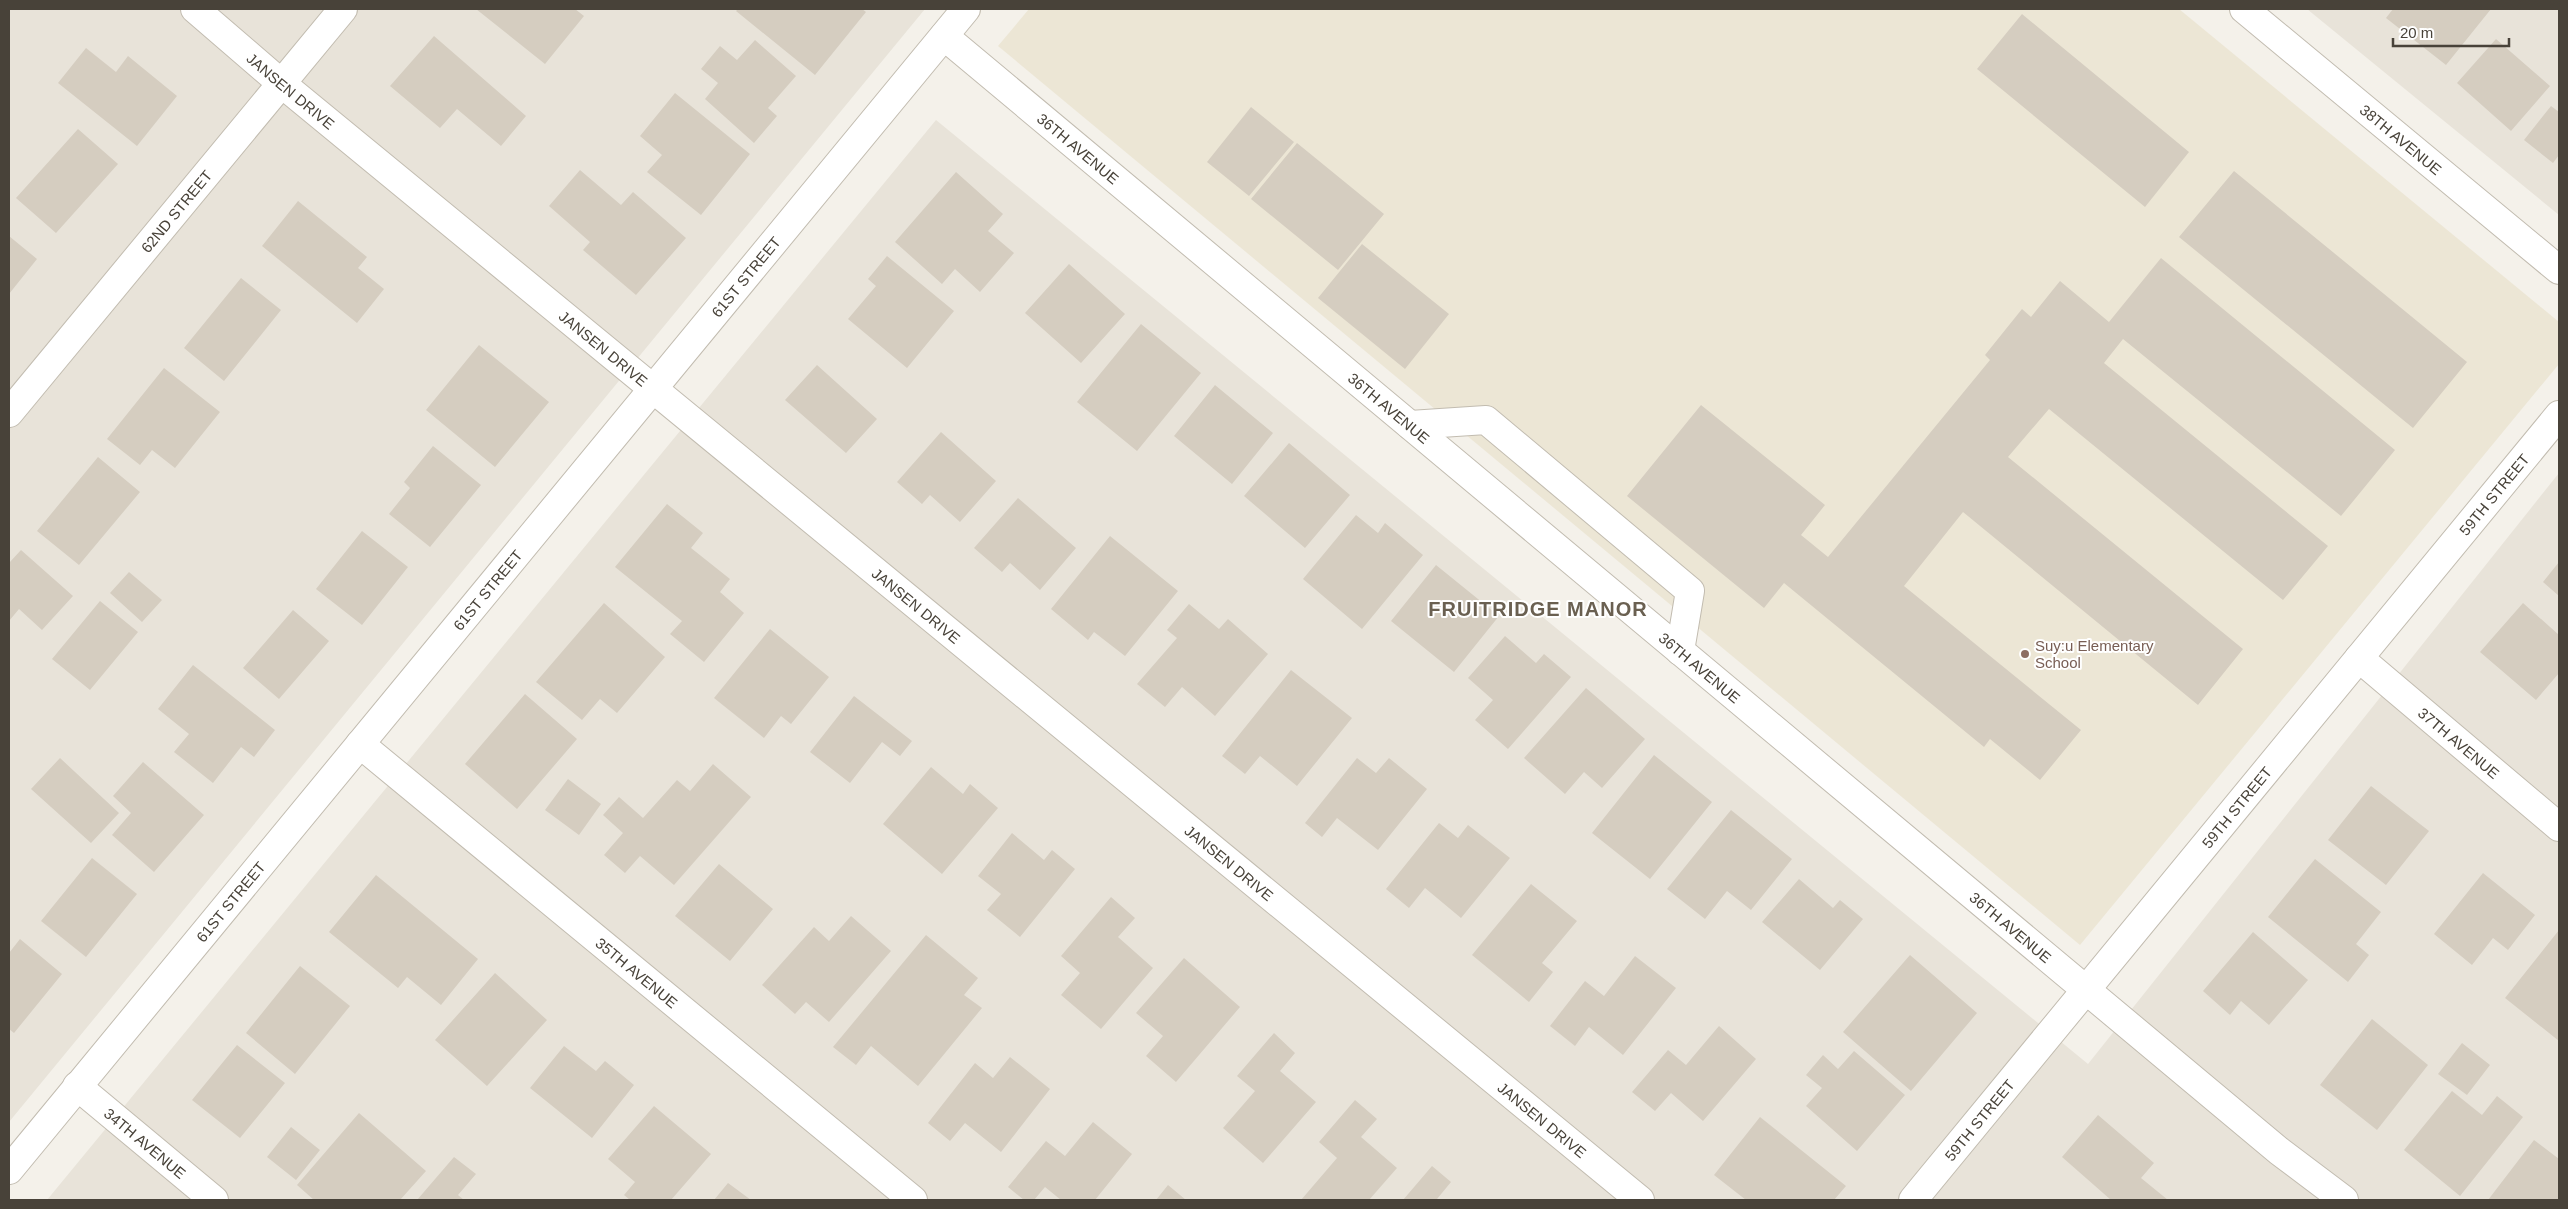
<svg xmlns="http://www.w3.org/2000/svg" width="2568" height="1209" viewBox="0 0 2568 1209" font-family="Arial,sans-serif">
  <rect width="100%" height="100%" fill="#f4f1ea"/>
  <path fill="#e8e3d9" d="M9,9H925L9,1122Z
    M2307,9H2559V215Z
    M936,120L2088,1064L2559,473V1200H47Z"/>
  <path fill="#ece6d5" d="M1029,9H2179L2559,322V364L2080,945L998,46Z"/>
  <path fill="#d5cdc0" d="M476,9H575L584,16L545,64Z
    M738,9H862L866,12L815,75L736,11Z
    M2393,9H2491L2446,65L2386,18Z
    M2022,14L2189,152L2145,207L1977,69Z
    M434,36L526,116L501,146L457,109L440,128L390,86Z
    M2496,39L2550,86L2511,131L2457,83Z
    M755,40L796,76L768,108L777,116L754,143L705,99L718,83L701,69L720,46L737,60Z
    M86,48L116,72L128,56L177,96L137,146L58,83Z
    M675,93L750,154L701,215L647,172L662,155L640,136Z
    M2551,106L2559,112V155L2553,163L2524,140Z
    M1251,107L1294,142L1249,196L1207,162Z
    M78,129L118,164L56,233L16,198Z
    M1297,143L1384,214L1338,270L1251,199Z
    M580,170L621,205L633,192L686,238L636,295L583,250L590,242L549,206Z
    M2234,171L2467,362L2413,428L2179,237Z
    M956,172L1003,214L988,231L1014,253L980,292L955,269L942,284L895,242Z
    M298,201L367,257L358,268L384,289L357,323L262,246Z
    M9,236L37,259L9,294Z
    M1362,244L1449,314L1405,369L1318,298Z
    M887,256L954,311L907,368L848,319L876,286L868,279Z
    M2161,258L2395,450L2341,516L2123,339L2104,363L2328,546L2283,600L2049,409L2008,457L2243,649L2198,705L1963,512L1904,586L2081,730L2040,780L1990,739L1984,747L1784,583L1764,608L1627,496L1701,405L1825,505L1801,535L1828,557L1990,360L1985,355L2022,309L2031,317L2060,281L2109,322Z
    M1069,264L1125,314L1081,363L1025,313Z
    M241,278L281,310L224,381L184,348Z
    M1141,324L1201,373L1137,451L1077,402Z
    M479,345L549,402L495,467L426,410Z
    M817,365L877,419L846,453L785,400Z
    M164,368L220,412L175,468L152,450L140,465L107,439Z
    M1215,385L1273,433L1232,484L1174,436Z
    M941,432L996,481L960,522L930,495L922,504L897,482Z
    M1289,443L1350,495L1305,548L1244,496Z
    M433,446L481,485L430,547L389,514L410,488L404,482Z
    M98,457L140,492L79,565L37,531Z
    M1018,498L1076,548L1040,590L1010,563L1002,572L974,548Z
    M667,504L703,533L691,548L730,579L720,592L744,613L704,662L670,634L682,621L615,567Z
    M1356,515L1378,533L1385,523L1423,555L1362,629L1303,579Z
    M362,531L408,567L362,625L316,589Z
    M1110,536L1178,591L1125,656L1094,632L1088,640L1051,609Z
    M21,550L73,596L42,630L19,609L9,621V563Z
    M2559,562V596L2543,582Z
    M1436,565L1499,616L1454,672L1391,621Z
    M129,572L162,600L142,622L110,593Z
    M100,601L138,632L90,690L52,659Z
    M604,603L665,657L617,713L600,699L582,720L536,682Z
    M2523,603L2559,635V673L2536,700L2480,652Z
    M1189,604L1219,629L1228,619L1268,654L1215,716L1182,687L1165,707L1137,684L1177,638L1167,630Z
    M293,610L329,641L279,699L243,668Z
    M770,629L829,677L791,724L781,716L764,738L714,698Z
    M1505,636L1536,663L1544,654L1571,677L1508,749L1475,720L1493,700L1468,678Z
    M193,665L275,730L254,757L241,747L213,783L174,752L189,734L158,709Z
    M1291,670L1352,718L1297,786L1260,756L1245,774L1222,756Z
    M1586,688L1645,739L1602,788L1584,772L1565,794L1524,758Z
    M525,694L577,739L517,809L465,764Z
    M854,696L912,741L900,756L882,742L850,783L810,752Z
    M1654,755L1712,802L1650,879L1592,833Z
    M60,758L119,813L91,843L31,789Z
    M1357,758L1376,773L1389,758L1427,789L1378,850L1337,818L1322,837L1305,823Z
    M143,762L204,815L154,872L112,835L131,813L113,796Z
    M713,764L751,797L674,885L640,856L625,873L604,855L623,833L603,815L619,797L643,818L677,780L690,791Z
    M931,767L963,794L970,784L998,808L942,874L883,824Z
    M568,779L601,804L579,835L545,810Z
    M2371,786L2429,831L2386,885L2328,840Z
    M1731,810L1792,859L1751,910L1727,891L1705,919L1667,889Z
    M1439,823L1458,838L1468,825L1510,858L1461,918L1425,888L1409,908L1386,889Z
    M1012,833L1044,860L1052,850L1075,869L1020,937L987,910L1001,894L978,876Z
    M92,858L137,894L86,957L41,921Z
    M2315,859L2381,912L2356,944L2369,955L2348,982L2268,917Z
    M719,864L773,909L730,961L675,916Z
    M2483,873L2535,915L2508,950L2493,938L2472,965L2434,934Z
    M376,875L478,959L441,1005L407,977L398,988L329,932Z
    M1799,879L1833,908L1840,900L1863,919L1820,970L1762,922Z
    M1531,884L1577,921L1542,963L1553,972L1529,1002L1472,955Z
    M1111,897L1135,918L1118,937L1153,968L1101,1029L1061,995L1080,973L1061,956Z
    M851,916L891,951L829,1022L806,1002L795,1014L762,985L814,927L829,941Z
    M2559,930V1041L2505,998Z
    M2253,932L2308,980L2269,1025L2241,1001L2230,1015L2203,991Z
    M926,935L978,978L964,995L982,1008L918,1086L871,1046L856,1065L833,1047Z
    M20,939L62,974L14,1033L9,1029V953Z
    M1910,955L1977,1013L1911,1091L1843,1032Z
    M1635,956L1676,988L1623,1055L1589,1027L1575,1046L1550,1026L1585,981L1604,996Z
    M1184,958L1240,1007L1176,1082L1146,1056L1163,1036L1136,1013Z
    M300,966L350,1006L295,1074L246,1033Z
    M495,973L547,1020L487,1086L435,1040Z
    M2372,1019L2428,1065L2377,1130L2320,1085Z
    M1719,1026L1756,1059L1703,1121L1671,1093L1655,1111L1632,1092L1668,1050L1686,1065Z
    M1274,1033L1295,1053L1280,1071L1316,1102L1263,1163L1223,1128L1255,1091L1237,1076Z
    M2462,1043L2490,1065L2467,1095L2438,1074Z
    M237,1045L285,1083L240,1138L192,1100Z
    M564,1046L596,1071L605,1061L634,1085L592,1138L530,1088Z
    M1854,1051L1905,1095L1857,1151L1806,1106L1822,1088L1806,1075L1823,1055L1838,1069Z
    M1010,1057L1050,1089L1001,1152L965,1123L950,1141L928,1123L975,1063L993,1078Z
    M2452,1091L2482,1115L2497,1096L2523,1117L2460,1196L2404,1150Z
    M1355,1100L1377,1119L1361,1137L1397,1168L1369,1200H1301L1337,1158L1319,1142Z
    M654,1106L711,1154L671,1200H630L624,1195L635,1182L608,1159Z
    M359,1113L426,1171L400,1200H314L297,1185Z
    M2098,1115L2154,1163L2141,1178L2168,1200H2111L2062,1157Z
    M1760,1117L1846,1186L1834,1200H1746L1714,1175Z
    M1093,1122L1132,1154L1095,1200H1061L1045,1187L1034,1200H1024L1008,1187L1046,1141L1065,1156Z
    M291,1127L320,1150L296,1180L267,1157Z
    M2534,1140L2559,1159V1200H2488Z
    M454,1157L476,1174L458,1195L464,1200H417Z
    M1432,1166L1451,1182L1437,1199L1438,1200H1403Z
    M728,1183L751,1200H714Z
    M1168,1185L1186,1200H1156Z"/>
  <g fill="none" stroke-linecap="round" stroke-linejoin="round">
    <defs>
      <g id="minor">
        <path id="s1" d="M195,9L281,83L1640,1200"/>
        <path id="s2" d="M2244,9L2559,270"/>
        <path id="s3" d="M944,36L2279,1151L2344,1200"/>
        <path id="s4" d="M9,413L343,9"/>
        <path d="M1410,425L1486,420L1690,591L1680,651"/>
        <path id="s5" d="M2359,658L2559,827"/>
        <path id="s6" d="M360,744L913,1200"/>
        <path id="s7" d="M77,1086L214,1200"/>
        <path id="s8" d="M9,1170L966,9"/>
        <path id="s9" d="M1913,1200L2559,415"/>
      </g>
    </defs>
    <use href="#minor" stroke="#c2bcb0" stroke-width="30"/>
    <use href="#minor" stroke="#fff" stroke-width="28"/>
  </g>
  <circle fill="#8d6e63" stroke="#fff" stroke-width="2" cx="2025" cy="654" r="5"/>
  <g text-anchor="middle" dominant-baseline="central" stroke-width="4" stroke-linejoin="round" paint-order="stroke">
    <g font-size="15" fill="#484239" stroke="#fff">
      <text stroke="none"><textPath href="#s1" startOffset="126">JANSEN DRIVE</textPath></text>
      <text stroke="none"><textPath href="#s2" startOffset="204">38TH AVENUE</textPath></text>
      <text stroke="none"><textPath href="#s3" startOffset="175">36TH AVENUE</textPath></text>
      <text stroke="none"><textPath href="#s4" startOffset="262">62ND STREET</textPath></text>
      <text stroke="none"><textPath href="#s8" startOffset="1158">61ST STREET</textPath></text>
      <text stroke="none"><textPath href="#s1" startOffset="531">JANSEN DRIVE</textPath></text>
      <text stroke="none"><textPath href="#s3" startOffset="580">36TH AVENUE</textPath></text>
      <text stroke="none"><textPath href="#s9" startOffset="914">59TH STREET</textPath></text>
      <text stroke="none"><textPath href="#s8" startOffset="752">61ST STREET</textPath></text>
      <text stroke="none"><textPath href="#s1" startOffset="936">JANSEN DRIVE</textPath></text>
      <text stroke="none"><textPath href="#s3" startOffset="985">36TH AVENUE</textPath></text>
      <text stroke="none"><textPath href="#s5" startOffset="131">37TH AVENUE</textPath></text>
      <text stroke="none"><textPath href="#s9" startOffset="509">59TH STREET</textPath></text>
      <text stroke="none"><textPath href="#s1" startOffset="1341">JANSEN DRIVE</textPath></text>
      <text stroke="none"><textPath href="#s8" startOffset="348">61ST STREET</textPath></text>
      <text stroke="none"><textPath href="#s3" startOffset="1390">36TH AVENUE</textPath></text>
      <text stroke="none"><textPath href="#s6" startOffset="359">35TH AVENUE</textPath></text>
      <text stroke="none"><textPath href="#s1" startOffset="1746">JANSEN DRIVE</textPath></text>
      <text stroke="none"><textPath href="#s9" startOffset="104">59TH STREET</textPath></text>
      <text stroke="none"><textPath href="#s7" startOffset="89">34TH AVENUE</textPath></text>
    </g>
    <g font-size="15" fill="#785e54" stroke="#fff" text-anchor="start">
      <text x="2035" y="645">Suy:u Elementary<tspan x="2035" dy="17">School</tspan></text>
    </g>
    <g font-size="20" font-weight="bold" letter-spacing="1" fill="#6a6051" stroke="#fff">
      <text x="1538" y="609">FRUITRIDGE MANOR</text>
    </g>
  </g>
  <rect width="2568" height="1209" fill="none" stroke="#484239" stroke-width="20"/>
  <path d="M2393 38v8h116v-8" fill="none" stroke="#484239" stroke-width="2.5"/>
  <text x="2400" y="38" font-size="15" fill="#484239" stroke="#ffffff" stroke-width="4" paint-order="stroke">20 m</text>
</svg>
